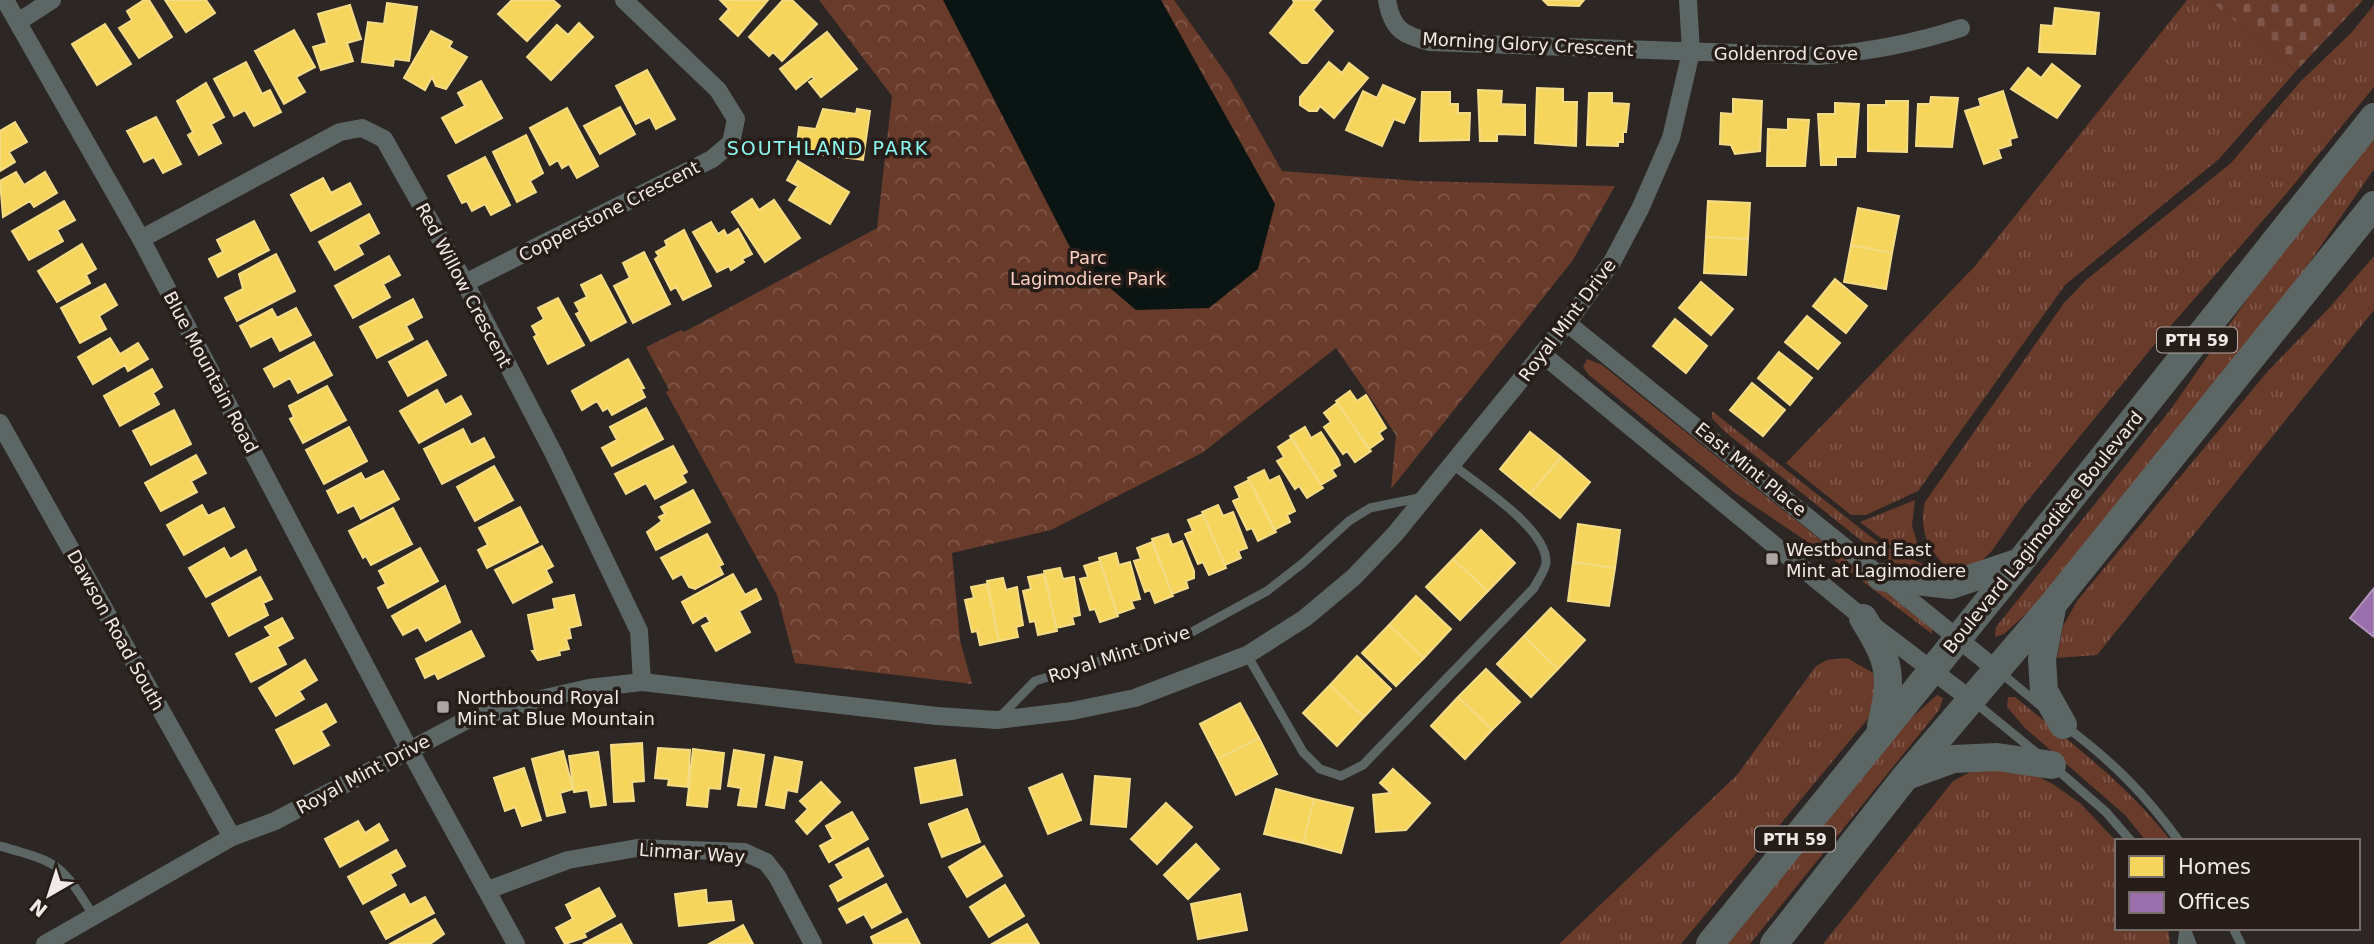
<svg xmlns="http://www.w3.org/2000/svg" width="2374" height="944" viewBox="0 0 2374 944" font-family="'DejaVu Sans',sans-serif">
  <defs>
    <pattern id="grass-tufts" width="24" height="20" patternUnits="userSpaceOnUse" patternTransform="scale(1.75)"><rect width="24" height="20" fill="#693b2b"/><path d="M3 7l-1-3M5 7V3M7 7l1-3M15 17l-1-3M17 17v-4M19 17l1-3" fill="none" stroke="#7f574a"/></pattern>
    <pattern id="cemetery-stones" width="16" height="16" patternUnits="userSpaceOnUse" patternTransform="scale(1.75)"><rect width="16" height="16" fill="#693b2b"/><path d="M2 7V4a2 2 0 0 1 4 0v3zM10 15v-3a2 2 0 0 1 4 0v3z" fill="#7f574a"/></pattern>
    <pattern id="park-crowns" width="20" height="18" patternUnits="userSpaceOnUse" patternTransform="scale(1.75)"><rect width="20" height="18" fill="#693b2b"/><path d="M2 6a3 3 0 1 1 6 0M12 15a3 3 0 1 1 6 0" fill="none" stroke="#7f574a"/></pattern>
  </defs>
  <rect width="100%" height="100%" fill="#2c2624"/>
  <path fill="url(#grass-tufts)" d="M2187,0H2209L2296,71L2219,159L2065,285L1918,491L1866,515H1851L1786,463L1975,266Z
    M2374,5V87L2286,194L2154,345L2021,509L1991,552L1980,562L1953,573C1930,553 1918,533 1925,502L2064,303L2086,280L2231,163L2300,82L2351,33Z
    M2374,139V169L2296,282L2038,603L2004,634L1995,637L1996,627L2171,409L2263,276Z
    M2374,256V310L2097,655L2057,658L2063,626L2077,601L2268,371L2330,307Z
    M1587,359L1602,365L1932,629V634L1840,564L1735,493L1589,375L1583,367Z
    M1712,411L1880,544L1944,574L1905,568L1882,557L1724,431L1712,418Z
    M1915,500L1912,526L1922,558L1891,546L1860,522Z
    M1847,658L1875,674L1878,684L1871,715L1681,944H1559L1737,775L1816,666L1827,660Z
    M1937,695L1943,698L1939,710L1750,944H1726L1909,720Z
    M2008,697H2015C2070,742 2127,784 2171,841H2146L2125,815L2025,728L2007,707Z
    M1978,768L2037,776L2053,784L2081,804L2117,842V928H2168L2170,944H1823L1953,781Z"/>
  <path fill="url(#cemetery-stones)" d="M2209,0H2363L2296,71Z"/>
  <path fill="url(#park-crowns)" d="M819,0H1174L1230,79L1282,171L1418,181L1615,186L1573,260L1391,489L1396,435L1336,348L1202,453L1051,530L952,553L960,640L972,684L795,663L777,595L666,392L669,390L646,347L681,330L684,332L877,228L892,96Z"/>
  <path fill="#091413" d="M943,0H1161L1275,204L1258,269L1209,308L1136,310L1076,259Z"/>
  <path fill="#f6d55c" stroke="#f4db86" stroke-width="2" d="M144,0H149L172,37L139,58L119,28L132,20L127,11Z
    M165,0H206L215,13L186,32Z
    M512,0H553L560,6L527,41L498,14Z
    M720,0H768L738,36L720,19L729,9Z
    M783,0H792L817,24L782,61L773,52L769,56L749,37Z
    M1293,0H1321L1313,10L1333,31L1307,63H1302L1270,33L1294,3Z
    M1543,0H1584L1579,6L1548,5Z
    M387,3L417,7L409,61L394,59L393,66L362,62L368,22L384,24Z
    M350,5L361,39L347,43L353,61L321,70L313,47L327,43L318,14Z
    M2055,8L2099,13L2095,54L2039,52L2041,25L2053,26Z
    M579,23L593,37L551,80L527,57L557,25L568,35Z
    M105,24L131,64L97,85L72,44Z
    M294,30L315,67L296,77L305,92L284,104L255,51Z
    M431,31L452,42L449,47L467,57L446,89L436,86L432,77L425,90L404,78Z
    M827,32L857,69L821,97L809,82L814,79L812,76L796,89L780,69Z
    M246,62L262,94L270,90L281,112L254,126L245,110L234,116L214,79Z
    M1329,62L1342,73L1349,63L1368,78L1334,118L1320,106L1317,111H1309L1300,105V97Z
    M2052,64L2080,86L2057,118L2011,89L2028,68L2041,78Z
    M647,70L675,119L656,129L650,117L636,124L616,86Z
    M481,81L502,118L456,143L442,118L465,106L458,93Z
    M206,83L224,117L211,124L221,143L199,155L188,135L193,132L177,101Z
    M1383,85L1415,99L1404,123L1394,119L1382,146L1346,130L1363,91L1377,98Z
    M1537,88L1563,89V102H1577L1576,146L1535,143Z
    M1478,90L1502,91L1501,104L1525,105V135L1497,134V141H1480Z
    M2003,91L2017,137L2010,139L2011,145L1998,149L2001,158L1984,164L1965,111L1981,106L1979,99Z
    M1422,92H1450V104H1458V113H1470L1469,140L1420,141Z
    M1589,93H1612V103L1629,104L1626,132H1623V142H1618V146L1587,145Z
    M1931,97L1958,98L1952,147L1916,146L1918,104H1930Z
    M1733,99L1762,101L1760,151L1735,154L1731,145L1720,144L1721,113L1733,114Z
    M1886,101H1908L1907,152L1868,151V105H1886Z
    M1835,103L1859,104L1855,157H1836V165H1821L1818,114H1835Z
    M620,107L635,134L600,154L584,126Z
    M567,108L598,166L577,178L569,164L562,168L558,160L550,165L530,128Z
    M823,109L856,114L857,109L870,111L863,160L796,151L799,127L816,129Z
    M156,117L181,164L163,173L154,157L144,162L127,131Z
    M1788,119L1809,120L1805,166H1767L1768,129L1788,130Z
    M15,122L27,142L9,152L15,162L0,171V131Z
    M526,135L543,173L530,181L536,192L517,202L493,152Z
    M485,157L510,205L491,215L485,204L472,211L467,201L462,203L448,176Z
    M798,161L849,192L830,224L789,200L798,186L787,180Z
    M16,172L24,185L45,172L57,193L34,207L30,201L3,217L0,181Z
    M323,178L331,193L350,183L361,204L311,231L291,195Z
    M752,199L759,210L774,200L800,238L765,262L732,212Z
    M64,201L75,220L57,230L63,241L29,260L12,231Z
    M1708,201L1750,203L1748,239L1706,237Z
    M1858,208L1899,216L1892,253L1851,245Z
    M369,214L379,233L358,245L363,254L335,270L319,242Z
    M254,221L269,250L218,277L209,259L223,252L217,240Z
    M711,222L718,234L724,230L727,236L738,229L752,254L742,259L744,262L731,270L729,266L717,272L693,232Z
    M684,230L711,286L683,300L676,287L671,290L655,259L659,256L656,252L667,246L665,241Z
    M1706,237L1748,239L1746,275L1704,273Z
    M82,244L96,269L86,275L90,283L57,302L38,271Z
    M1851,245L1892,253L1886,289L1844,282Z
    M644,252L670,304L633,323L614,286L630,278L623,263Z
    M276,254L295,291L237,321L225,298L243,289L239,274Z
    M389,256L400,275L383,284L390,297L353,318L335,286Z
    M601,275L626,322L591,341L576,314L580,312L575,303L587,297L581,285Z
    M1835,279L1867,306L1846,333L1813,306Z
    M1701,282L1733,309L1711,335L1679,308Z
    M105,284L117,305L99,316L106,329L80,343L61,308Z
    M558,298L584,345L548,364L534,337L537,335L532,326L544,319L538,308Z
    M413,299L422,317L406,326L413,339L377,358L360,327Z
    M296,308L311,335L280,351L272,336L251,347L240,326L272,309L277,318Z
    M1807,316L1840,343L1818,369L1785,342Z
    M1675,319L1707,346L1686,373L1653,346Z
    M110,338L120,354L138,343L148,359L128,371L125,365L93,384L78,357Z
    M427,341L446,375L408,396L389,362Z
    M314,342L332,375L298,393L290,378L274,387L264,369Z
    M1779,352L1812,378L1790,405L1758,378Z
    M628,359L644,388L641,389L645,397L612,415L608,408L603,411L597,401L582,410L572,391Z
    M152,369L162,387L153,393L159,404L120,426L104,396Z
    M1752,383L1785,410L1763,436L1730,410Z
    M327,386L346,420L303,443L290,419L294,417L289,406Z
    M437,390L445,405L461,396L471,414L419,443L400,411Z
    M1350,391L1357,401L1366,395L1386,428L1379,433L1383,439L1369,449L1336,401Z
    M1337,403L1371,451L1355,462L1347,451L1343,454L1324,427L1331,422L1324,413Z
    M646,408L663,439L612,466L602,448L617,440L610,427Z
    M174,410L191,444L151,465L133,431Z
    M349,427L367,461L324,484L306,450Z
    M1305,427L1311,438L1321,432L1338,459L1340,465L1332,470L1336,476L1321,485L1290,436Z
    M463,429L471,445L484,438L494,457L442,484L424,449Z
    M1530,432L1561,457L1530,494L1500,469Z
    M1292,438L1323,488L1307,498L1299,486L1295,489L1277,461L1284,457L1278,447Z
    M673,446L687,472L682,475L686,482L655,499L646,483L626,494L615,474Z
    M196,455L206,473L191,481L197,492L161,511L145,483Z
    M1561,457L1590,482L1560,518L1530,494Z
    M494,466L513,500L475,521L457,487Z
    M1264,470L1269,481L1279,476L1295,511L1287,515L1290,522L1274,530L1248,478Z
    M383,471L399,499L361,519L354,505L338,513L327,491L361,473L365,480Z
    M1249,480L1276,532L1258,541L1252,528L1247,530L1233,501L1240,498L1235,487Z
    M693,490L710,522L656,550L647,532L662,521L659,517L665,514L661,507Z
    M202,505L208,516L224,508L234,527L184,555L167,525Z
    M1218,505L1223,516L1233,512L1247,548L1238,551L1241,558L1225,565L1202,512Z
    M520,507L538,542L487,568L478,550L488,545L479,528Z
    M393,508L412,544L371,565L366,556L363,558L349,531Z
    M1203,514L1226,568L1209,575L1203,562L1198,564L1185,534L1193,531L1188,520Z
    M1578,524L1620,530L1615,568L1573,562Z
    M1481,530L1515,563L1488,591L1453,559Z
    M707,534L723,564L719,566L723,574L695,589L689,587L682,574L673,579L661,558Z
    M1168,534L1172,545L1182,541L1194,571V578L1186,581L1188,588L1172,594L1152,539Z
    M1152,542L1173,596L1155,603L1150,590L1145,592L1134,561L1141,559L1137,548Z
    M542,546L553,566L546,570L552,582L513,603L495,570Z
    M224,548L230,559L246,550L256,570L206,597L189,568Z
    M420,548L438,581L388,608L378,588L386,584L379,571Z
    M1116,553L1119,565L1130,562L1140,599L1131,601L1134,608L1117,614L1099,558Z
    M1453,559L1488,591L1460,620L1426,587Z
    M1100,561L1118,616L1100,622L1095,609L1090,610L1080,579L1088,577L1084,566Z
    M1573,562L1615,568L1609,606L1568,601Z
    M1060,568L1063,579L1074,577L1080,615L1072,617L1074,624L1056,628L1044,571Z
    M733,574L745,595L756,589L761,599L739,611L750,632L716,651L702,626L710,622L706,615L693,623L682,602Z
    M1044,574L1057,631L1038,635L1035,621L1030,622L1023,591L1031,589L1028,577Z
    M260,577L272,599L263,603L268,615L229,636L212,604Z
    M1003,578L1006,590L1017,587L1023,625L1016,627L1018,637L999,641L987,581Z
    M987,584L999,641L980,645L977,631L972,632L965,600L974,598L971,587Z
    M445,586L460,622L426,641L418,627L403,635L392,616Z
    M574,595L581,625L569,628L571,638L566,639L569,649L559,651L560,655L538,660L532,651H535L528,615L555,609L553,599Z
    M1416,596L1451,629L1424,658L1389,625Z
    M1551,608L1585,640L1558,669L1524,636Z
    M282,618L293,638L277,647L286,664L251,682L236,654L271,636L265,627Z
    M1389,625L1424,658L1396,686L1362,653Z
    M471,631L484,656L438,679L435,673L425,678L416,659Z
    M1524,636L1558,669L1531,697L1497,664Z
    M1357,656L1391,689L1364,717L1330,685Z
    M305,660L317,680L299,691L304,699L276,716L259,688Z
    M1486,669L1520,702L1492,730L1458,697Z
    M1330,685L1364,717L1337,746L1303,713Z
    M1458,697L1492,730L1465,759L1431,726Z
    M1240,703L1259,738L1218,759L1200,724Z
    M326,704L336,722L321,731L329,745L294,764L276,730Z
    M1259,738L1277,774L1236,795L1218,759Z
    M642,743L644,781L632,782L634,801L614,802L611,745Z
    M658,748L690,750L688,787L668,785L669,779L655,778Z
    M693,749L724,753L720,789L709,788L707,807L687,805Z
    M734,750L764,755L756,807L738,805L741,788L728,786Z
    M563,751L573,789L560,793L565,812L547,816L532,759Z
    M598,752L606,805L591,807L588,790L574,792L569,756Z
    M775,757L802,762L797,792L787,790L784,808L766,805Z
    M955,760L962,795L921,803L915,768Z
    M524,768L541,820L522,826L515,807L505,811L494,778Z
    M1393,769L1430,803L1406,830L1376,832L1373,795L1391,793L1380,783Z
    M1062,774L1081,820L1048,834L1029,788Z
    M1095,776L1130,779L1126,827L1091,824Z
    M821,782L840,802L807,834L796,821L808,809L800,801Z
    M1276,789L1314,799L1303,843L1264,834Z
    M1314,799L1353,808L1341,853L1303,843Z
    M1166,803L1192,827L1157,864L1131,839Z
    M967,809L980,842L942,857L929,824Z
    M852,812L868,839L829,862L820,846L833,839L826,826Z
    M358,821L365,833L379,824L388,840L340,867L325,839Z
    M1196,844L1219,869L1188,899L1164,875Z
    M984,846L1002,876L967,897L949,867Z
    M868,848L883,876L838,901L830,886L844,878L836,865Z
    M396,850L405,866L390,874L396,885L363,904L348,877Z
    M886,884L901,912L872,928L864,914L847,923L839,909Z
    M1005,885L1024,916L989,937L970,907Z
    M599,888L615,916L584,933L586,937L565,944L556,928L573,919L566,905Z
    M706,890L707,903L731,901L734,920L679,926L675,894Z
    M404,894L410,905L425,897L434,913L386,939L371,912Z
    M1240,894L1247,930L1198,939L1191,904Z
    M435,919L444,934L430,944H390Z
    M907,919L920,944H874L871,937Z
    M621,924L632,944H583Z
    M1027,924L1039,944H992Z
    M743,925L753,944H709Z"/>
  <path fill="#9970ab" stroke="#b394bd" stroke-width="2" d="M2374,588V637L2350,618Z"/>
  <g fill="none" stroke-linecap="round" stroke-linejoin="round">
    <path stroke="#5c6765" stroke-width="9" d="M1247,655L1303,752L1320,769L1341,776L1363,765L1534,588C1537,581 1545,571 1546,563C1548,529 1478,485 1453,465
      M2001,673L2041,706
      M1973,701L2038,754
      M999,718L1035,681L1190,633L1267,591L1303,563L1349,521L1370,508L1424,497
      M2065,726C2112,761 2145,794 2179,841
      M2054,767L2106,812L2131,841
      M0,846C59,863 60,862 93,915
      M2186,928L2192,944
      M2233,928L2241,944
      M2182,944L2184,928"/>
    <path stroke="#5c6765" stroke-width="18" d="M5,0L141,239L409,749L516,944
      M1387,0C1392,29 1402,35 1430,42L1818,56C1869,52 1912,44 1961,28
      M18,22L52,0
      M141,239L340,132L362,128L384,139L465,283L554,454L639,631L642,682
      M465,283L712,159L731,143L736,119L718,90L624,0
      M1567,323L1998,671
      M1542,354L1863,618L1970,699
      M0,423L232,837
      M488,890L568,860L637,848L744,852L766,862L777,876L813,944
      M45,944L232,837L275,821L465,721L541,699L589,688L642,682L937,716L997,720L1072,711L1135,698L1247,655L1305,618L1354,577L1395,534L1567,323L1612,262L1640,209L1671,138L1691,52L1688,0"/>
    <path stroke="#5c6765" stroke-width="28" d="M1881,577L1951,585L2020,562
      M2052,608L2042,659L2044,691L2063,725
      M1863,618C1891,663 1893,675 1881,726
      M1909,775L1953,759L1997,757L2052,765
      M1710,944L2020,562L2374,117
      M1774,944L1906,776L2053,604L2374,205"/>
  </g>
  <g fill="#aca5a3" stroke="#261c18" stroke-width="2.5">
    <rect x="1765" y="552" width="14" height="14" rx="3.5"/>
    <rect x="436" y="700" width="14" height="14" rx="3.5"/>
  </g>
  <g text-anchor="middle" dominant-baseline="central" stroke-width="7" stroke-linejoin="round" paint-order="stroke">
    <g fill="#261c18" stroke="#b4aca9" stroke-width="2">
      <rect x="2157" y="327.5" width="80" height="25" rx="5"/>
      <rect x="1755" y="826.5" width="80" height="25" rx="5"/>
    </g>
    <g font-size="16" font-weight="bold" fill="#f1e9e7">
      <text x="2197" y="340">PTH 59</text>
      <text x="1795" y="839">PTH 59</text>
    </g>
    <g font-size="18" fill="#f1e9e7" stroke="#261c18">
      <text transform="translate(1528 44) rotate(3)">Morning Glory Crescent</text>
      <text x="1786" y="53">Goldenrod Cove</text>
      <text transform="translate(609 211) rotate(-27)">Copperstone Crescent</text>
      <text transform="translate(464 285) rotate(62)">Red Willow Crescent</text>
      <text transform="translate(1567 320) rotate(-53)">Royal Mint Drive</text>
      <text transform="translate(211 372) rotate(62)">Blue Mountain Road</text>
      <text transform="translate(1751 469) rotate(39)">East Mint Place</text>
      <text transform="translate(2043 532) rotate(-51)">Boulevard Lagimodière Boulevard</text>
      <text transform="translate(116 630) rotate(61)">Dawson Road South</text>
      <text transform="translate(1119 654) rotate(-18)">Royal Mint Drive</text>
      <text transform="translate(363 774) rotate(-28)">Royal Mint Drive</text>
      <text transform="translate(692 853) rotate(4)">Linmar Way</text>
    </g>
    <g font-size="18" fill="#f8cfc1" stroke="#261c18">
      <text x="1088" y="257">Parc<tspan x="1088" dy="21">Lagimodiere Park</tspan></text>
    </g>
    <g font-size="18" fill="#f1e9e7" stroke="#261c18" text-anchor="start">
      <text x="1786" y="549">Westbound East<tspan x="1786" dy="21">Mint at Lagimodiere</tspan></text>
      <text x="457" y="697">Northbound Royal<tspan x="457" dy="21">Mint at Blue Mountain</tspan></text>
    </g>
    <g font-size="19" letter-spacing="2" fill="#8bf6ee" stroke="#261c18">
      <text x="828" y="148">SOUTHLAND PARK</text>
    </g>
  </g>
  <rect x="2115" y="839" width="245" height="91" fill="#261c18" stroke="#776e6b" stroke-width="2"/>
  <rect x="2129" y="856" width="35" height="21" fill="#f6d55c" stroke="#776e6b" stroke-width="2"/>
  <text x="2178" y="874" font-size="21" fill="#f1e9e7">Homes</text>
  <rect x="2129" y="892" width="35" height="21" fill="#9970ab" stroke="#776e6b" stroke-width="2"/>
  <text x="2178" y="909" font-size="21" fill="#f1e9e7">Offices</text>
  <g transform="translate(49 895) rotate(219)" stroke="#261c18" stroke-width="5" paint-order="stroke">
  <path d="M0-5L12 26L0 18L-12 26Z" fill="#f1e9e7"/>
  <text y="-10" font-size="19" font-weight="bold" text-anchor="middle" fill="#f1e9e7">N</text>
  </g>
</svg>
